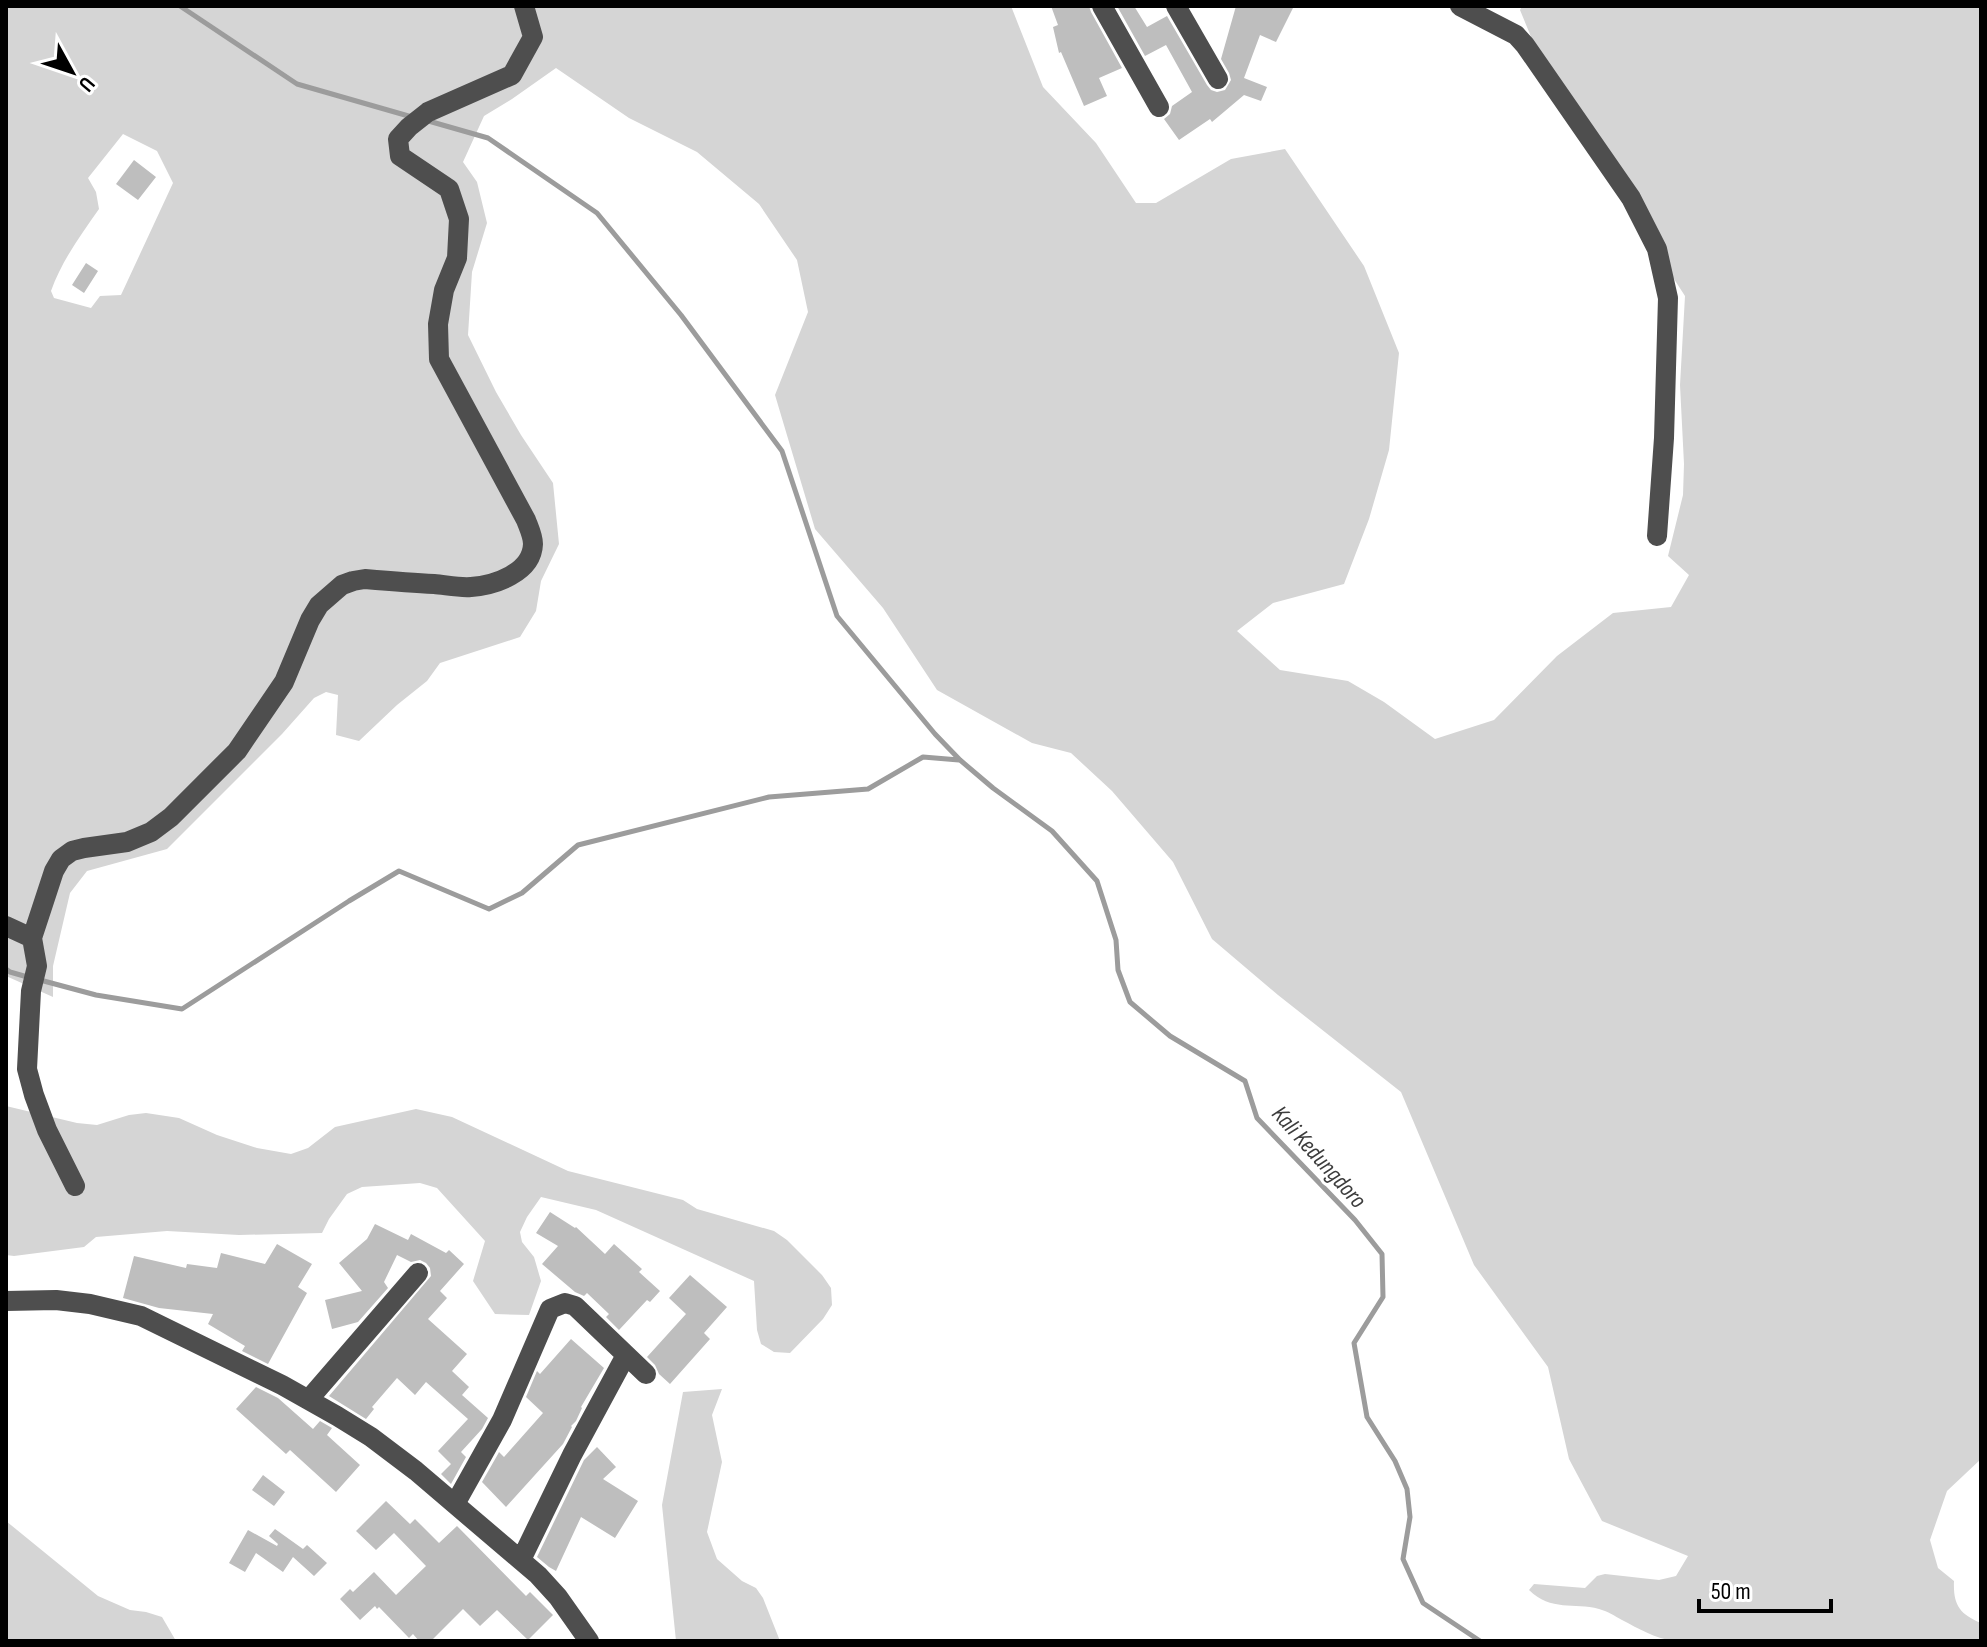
<svg xmlns="http://www.w3.org/2000/svg" width="1987" height="1647" viewBox="0 0 1987 1647" font-family="'Sofia Sans Condensed',sans-serif">
  <rect width="100%" height="100%" fill="#fff"/>
  <path fill="#d5d5d5" fill-rule="evenodd" d="M6,6H1011L1043,87L1096,143L1136,203H1156L1231,159L1285,149L1364,266L1399,353L1389,450L1369,519L1344,584L1273,603L1237,631L1280,670L1348,681L1384,702L1435,739L1494,720L1557,656L1613,613L1671,607L1689,575L1668,556L1683,495L1684,464L1680,385L1685,296L1574,124L1543,66L1520,10L1522,6H1981V1459L1947,1491L1930,1540L1938,1568L1954,1581C1953,1604 1959,1614 1981,1623V1641H1673C1655,1638 1639,1629 1622,1620C1615,1616 1607,1611 1599,1609C1574,1602 1551,1612 1529,1590L1534,1584L1585,1588L1597,1576L1605,1574L1659,1580L1676,1576L1688,1556L1602,1521L1569,1459L1548,1367L1474,1265L1401,1092L1278,995L1212,939L1173,862L1112,791L1071,753L1032,743L937,690L883,608L815,529L775,395L808,312L797,260L759,204L697,152L629,118L556,68L512,99L484,116L463,162L477,182L487,223L472,272L468,335L496,392L521,435L553,483L559,544L541,581L536,611L520,637L440,663L427,681L397,705L359,741L336,735L338,695L326,692L314,698L282,734L167,849L87,871L70,893L53,966V997L6,976ZM123,134L157,151L173,183L121,295L100,296L91,308L54,298L51,291C62,260 81,235 99,209L96,192L88,178Z
    M6,1106L77,1123L97,1125L129,1115L146,1113L179,1118L217,1135L257,1148L291,1154L308,1148L335,1127L416,1109L452,1117L568,1171L683,1200L697,1209L774,1231L787,1240L822,1275L831,1288L832,1305L823,1319L790,1353L774,1352L761,1344L757,1330L754,1281L596,1210L541,1197L527,1217L520,1232L522,1242L534,1257L541,1281L529,1315L495,1314L473,1281L485,1241L437,1188L420,1183L362,1187L347,1194L329,1219L322,1233L239,1235L167,1231L96,1237L84,1247L14,1256L6,1255Z
    M722,1389L712,1415L722,1462L707,1532L717,1559L742,1581L756,1588L763,1598L780,1641H676L662,1505L683,1392Z
    M6,1521L98,1596L130,1610L146,1612L162,1617L176,1641H6Z"/>
  <g fill="none" stroke-linecap="round" stroke-linejoin="round">
    <path stroke="#9c9c9c" stroke-width="5" d="M180,6L297,84L412,117
      M425,120L488,138L597,213L681,315L782,451L837,616L935,734L960,760L993,788L1052,831L1097,881L1116,940L1118,970L1130,1002L1170,1036L1245,1081L1257,1118L1355,1220L1382,1254L1383,1297L1354,1343L1367,1417L1395,1461L1407,1489L1410,1517L1403,1559L1423,1603L1480,1641
      M6,969L10,972L31,978
      M40,980L96,995L182,1009L349,901L399,871L489,909L522,893L578,845L769,797L868,789L923,757L959,760"/>
  </g>
  <path fill="#bebebe" d="M1051,6H1089L1091,12L1122,68L1099,78L1107,96L1084,106L1061,52L1059,53L1053,27L1058,25Z
    M1117,6H1134L1147,27L1167,16L1207,85L1211,90L1217,92L1225,90L1231,80L1229,73L1221,59L1236,6H1294L1276,42L1260,35L1244,78L1267,87L1261,101L1244,95L1212,122L1210,119L1179,140L1164,119L1170,114L1172,106L1192,92L1166,45L1145,56Z
    M134,160L156,177L138,200L116,184Z
    M86,263L98,271L84,293L72,285Z
    M550,1212L575,1228L576,1227L605,1254L614,1244L642,1269L639,1272L660,1291L650,1302L647,1300L619,1330L606,1317L609,1314L587,1293L584,1296L575,1292L542,1264L558,1246L536,1233Z
    M375,1224L408,1240L411,1234L446,1253L449,1250L464,1264L440,1291L447,1298L428,1319L467,1354L452,1371L469,1387L462,1395L488,1418L482,1429L461,1452L466,1457L451,1484L441,1474L451,1464L438,1451L468,1419L426,1382L415,1395L397,1378L372,1407L374,1409L366,1419L329,1396L431,1276L430,1268L426,1263L420,1260L411,1262L397,1255L384,1282L388,1288L358,1322L332,1329L325,1300L362,1291L339,1263L367,1239Z
    M277,1244L312,1264L298,1287L307,1293L268,1364L242,1351L245,1346L208,1324L213,1314L159,1308L123,1298L134,1256L186,1268L187,1264L217,1268L221,1253L265,1264Z
    M690,1275L727,1307L704,1333L710,1339L670,1384L659,1374L655,1365L647,1357L686,1314L669,1298Z
    M571,1339L604,1368L581,1407L582,1408L576,1421L571,1426L572,1427L563,1444L506,1507L482,1482L498,1454L499,1452L504,1457L543,1413L526,1397L537,1371L540,1374Z
    M256,1387L278,1398L313,1429L320,1421L332,1428L327,1435L360,1465L336,1492L290,1450L286,1454L236,1409Z
    M597,1447L616,1467L603,1479L638,1501L615,1538L581,1517L556,1571L549,1567L537,1557L584,1460Z
    M263,1475L285,1492L274,1506L252,1490Z
    M386,1501L410,1524L415,1519L439,1543L457,1526L526,1596L530,1592L553,1615L528,1640L497,1610L480,1626L463,1609L431,1641H419L413,1634L409,1638L379,1607L377,1609L375,1606L360,1620L340,1599L350,1589L353,1592L374,1572L396,1595L426,1566L394,1533L376,1550L356,1531Z
    M275,1529L303,1549L307,1545L327,1563L314,1576L293,1557L283,1572L256,1553L245,1572L229,1563L248,1530L277,1546L278,1544L269,1536Z"/>
  <g fill="none" stroke-linecap="round" stroke-linejoin="round">
    <path stroke="#4e4e4e" stroke-width="20" d="M1102,6L1159,107
      M1176,6L1218,79
      M1460,6L1516,35L1525,45L1631,198L1657,249L1668,298L1664,438L1657,536
      M6,926L32,938
      M75,1186L47,1130L34,1095L27,1069L31,991L37,966L32,938L54,871L61,859L72,851L84,848L127,842L151,832L171,817L237,751L284,682L310,620L319,605L342,585L353,581L365,579C388,581 411,583 434,584C446,585 459,588 471,587C495,585 532,573 533,544C533,536 529,528 526,520L439,359L438,324L444,290L457,258L459,219L449,189L400,156L398,139L409,127L428,112L512,75L533,37L524,6
      M6,1301L56,1300L90,1304L141,1316L282,1385L337,1416L371,1437L416,1471L538,1575L558,1597L589,1641
      M309,1399L418,1273
      M455,1504L502,1420L550,1309L565,1303L575,1306L646,1374
      M521,1560L572,1455L626,1355"/>
  </g>
  <g text-anchor="middle" dominant-baseline="central" stroke-width="6" stroke-linejoin="round" paint-order="stroke">
    <g font-size="24" font-style="italic" fill="#3d3d3d" stroke="#fff">
      <text transform="translate(1319 1157) rotate(48)">Kali Kedungdoro</text>
    </g>
  </g>
  <rect width="1987" height="1647" fill="none" stroke="#000000" stroke-width="16"/>
  <g transform="translate(72 72) rotate(130)" stroke="#ffffff" stroke-width="6" paint-order="stroke">
  <path d="M0-6L14 30L0 20L-14 30Z" fill="#000000"/>
  <text y="-12" font-size="22" font-weight="bold" text-anchor="middle" fill="#000000">U</text>
  </g>
  <path d="M1699 1599v12h132v-12" fill="none" stroke="#000000" stroke-width="4"/>
  <text x="1711" y="1599" font-size="24" fill="#000000" stroke="#ffffff" stroke-width="6" paint-order="stroke">50 m</text>
</svg>
